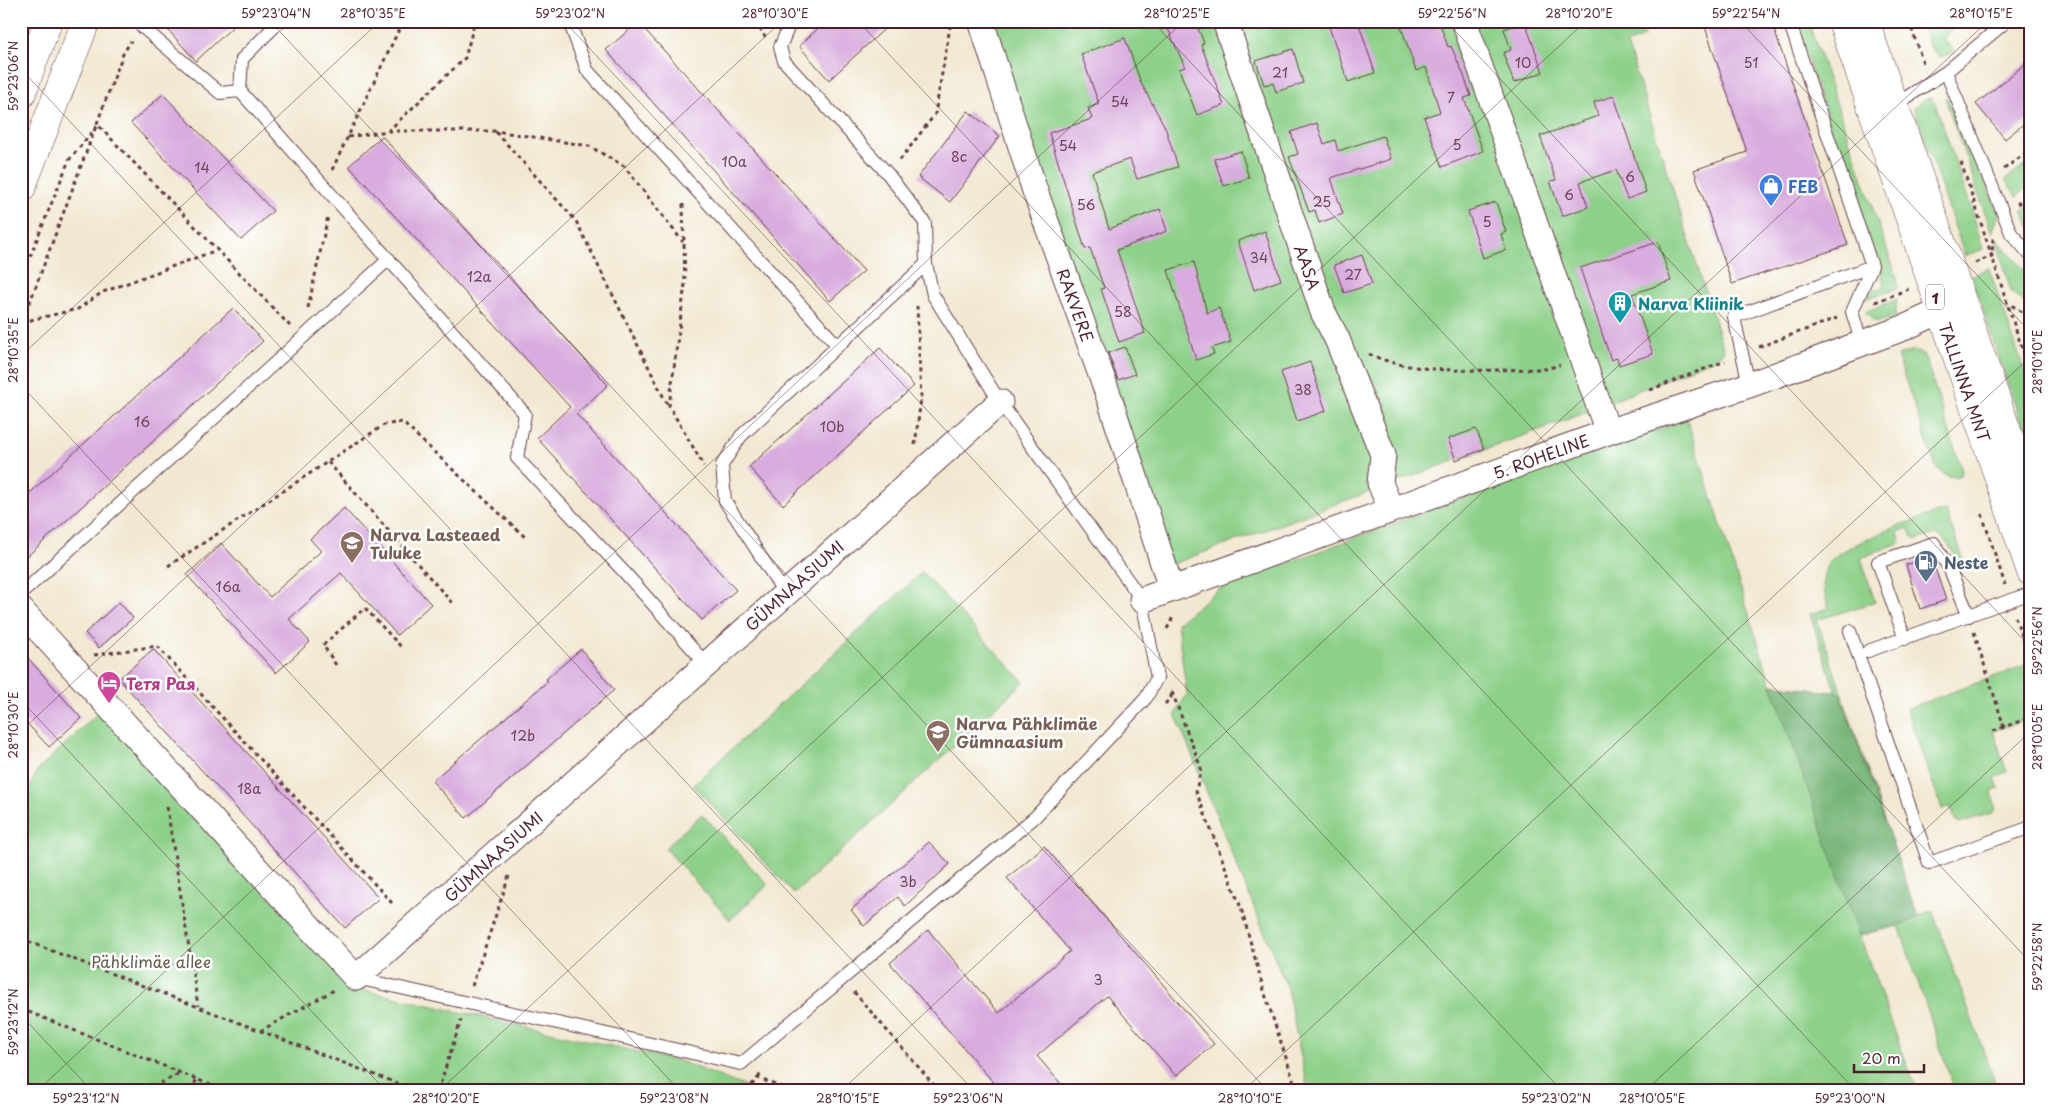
<svg xmlns="http://www.w3.org/2000/svg" width="2052" height="1112" viewBox="0 0 2052 1112" font-family="'Playpen Sans',sans-serif">
  <rect width="100%" height="100%" fill="#fff"/>
  <filter id="ink" filterUnits="userSpaceOnUse"><feTurbulence type="fractalNoise" baseFrequency=".02" numOctaves="2"/><feDisplacementMap in="SourceGraphic" scale="10" xChannelSelector="R" yChannelSelector="G"/><feConvolveMatrix kernelMatrix="1 2 1 2 8 2 1 2 1" color-interpolation-filters="sRGB"/></filter>
  <filter id="wash" filterUnits="userSpaceOnUse"><feTurbulence type="fractalNoise" baseFrequency=".0096" numOctaves="4" result="noise"/><feDisplacementMap in="SourceGraphic" scale="20" xChannelSelector="R" yChannelSelector="G"/><feGaussianBlur stdDeviation="1.12" result="paint"/><feColorMatrix in="noise" values="0 0 0 0 0 0 0 0 0 0 0 0 0 0 0 0 0 1.4 0 .05"/><feComposite in="paint" operator="in"/></filter>
  <g filter="url(#wash)">
    <rect width="100%" height="100%" fill="#f2e8d1"/>
    <path fill="#8dd089" stroke="#6c785a" d="M21,21H31L21,47Z
      M981,21H1639L1644,37L1627,44L1724,351L1714,359L1580,415L1164,567Z
      M1794,21H1808L1897,278L1898,288L1865,299L1864,295L1885,286Z
      M1920,21H1963L1943,38L1955,53L1939,57L1929,46Z
      M1947,97L1999,214L1992,233L1945,98Z
      M1931,98L1935,103L1972,210L1983,249L1965,256L1914,108L1923,100Z
      M2031,161V183L2017,197L2005,180Z
      M2031,203V228L2022,211Z
      M1996,238L2029,275L2031,279V308L2011,292Z
      M1989,268L2031,390V452L1971,276Z
      M1897,299L1895,317L1882,321H1874L1865,312Z
      M1914,350L1923,354L1926,360L1962,471L1961,475C1948,479 1943,475 1935,465L1897,356Z
      M1687,419L1771,684L1836,693L1810,614L1829,608C1824,591 1819,580 1828,564C1835,548 1927,513 1946,511L1965,564C1952,558 1950,540 1935,534L1916,540L1912,537L1908,528L1898,532L1901,542L1861,558L1875,602L1817,620L1917,917L1932,910L1998,1091H1955L1899,926L1859,935L1917,1091H1308L1287,988L1175,714L1187,694L1177,623L1220,588L1503,483Z
      M922,572L1024,682L794,894L693,785Z
      M2031,663V718L1993,731L2007,772L1995,777L1999,789L1992,791L1996,810L1989,814L1959,823L1955,820L1951,807L1942,809L1906,709Z
      M100,711L353,988L679,1061L757,1091H21V809L36,772Z
      M702,814L768,885L730,920L665,848Z"/>
    <path fill="#72b275" stroke="#5e6850" d="M1771,684L1840,693L1918,917L1899,926L1859,935Z"/>
    <g id="blocks">
      <path fill="#d8acde" d="M160,21H239L196,61Z
        M826,21H893L829,80L799,46Z
        M1186,21H1195L1204,43L1201,45L1224,105L1197,115L1179,69L1185,67L1168,29Z
        M1327,21H1358L1375,73L1348,82Z
        M1399,21H1439L1448,47L1451,46L1464,76L1471,96L1464,98L1483,151L1442,167L1424,117L1440,112L1426,67L1416,71Z
        M1703,21H1771L1848,245L1732,284L1694,170L1747,152Z
        M638,22L864,271L830,301L606,50Z
        M1525,22L1543,72L1514,83L1503,53L1511,50L1504,29Z
        M1125,38L1141,83L1165,127L1178,167L1137,179L1130,159L1092,172L1109,229L1160,209L1167,231L1117,250L1145,333L1119,342L1101,289L1104,288L1090,248L1085,249L1049,133L1092,119L1088,108L1099,104L1081,54Z
        M1293,49L1303,83L1276,92L1273,83L1264,85L1256,61Z
        M2031,59V118L2005,139L1976,104Z
        M163,94L273,211L241,240L131,123Z
        M1614,96L1646,192L1627,199L1616,170L1580,182L1588,207L1562,216L1550,181L1556,180L1540,136L1598,116L1594,102Z
        M968,111L1000,136L950,202L918,177Z
        M1317,123L1324,144L1335,140L1338,151L1383,136L1391,159L1331,178L1343,214L1319,223L1315,210L1309,212L1289,157L1298,154L1291,132Z
        M382,136L608,385L576,414L736,590L702,620L537,438L570,407L349,166Z
        M1241,151L1249,178L1224,186L1214,159Z
        M1496,202L1506,232L1501,234L1506,250L1483,258L1468,211Z
        M1265,231L1281,280L1254,290L1238,241Z
        M1658,242L1671,281L1632,294L1653,354L1619,365L1617,358L1611,360L1580,268Z
        M1362,255L1372,284L1344,293L1334,265Z
        M1194,262L1207,313L1219,308L1231,342L1212,348L1214,354L1196,360L1168,270Z
        M233,308L263,341L21,562V501Z
        M1125,347L1135,374L1118,380L1108,353Z
        M880,348L914,386L783,505L749,467Z
        M1310,362L1326,411L1297,421L1281,372Z
        M1476,429L1484,449L1456,460L1448,439Z
        M344,508L431,604L397,635L341,573L289,619L310,642L276,673L187,575L221,543L270,597L321,551L310,539Z
        M1931,557L1946,600L1920,609L1906,565Z
        M119,602L133,618L99,648L85,633Z
        M153,649L379,898L345,928L119,679Z
        M581,649L614,690L466,818L432,781L548,681L546,679Z
        M21,650L81,718L49,747L21,717Z
        M929,842L950,864L905,906L898,897L864,926L851,910Z
        M1044,846L1214,1044L1176,1076L1107,996L1037,1056L1067,1091H1001L890,963L928,930L999,1013L1070,951L1007,878Z"/>
    </g>
  </g>
  <g filter="url(#ink)">
    <use href="#blocks" fill-opacity="0" stroke="#633d44" stroke-width="1"/>
    <g fill="none" stroke-linecap="round" stroke-linejoin="round">
      <defs>
        <path id="lane" d="M569,21L587,70L837,345
          M1789,21L1872,266L1852,312L1862,344
          M141,26L220,93L240,91L242,59L280,21
          M1946,72L2011,233L2031,256
          M240,91L525,414L517,458L626,574L706,664
          M1893,106L1946,72L2007,21
          M1749,385L1734,317L1872,266
          M21,594L389,259
          M785,594L725,501L722,465L741,436L926,264
          M1850,631L1929,863L2031,827
          M1905,639L1878,562L1934,543L1950,570L1969,616
          M1868,651L2031,593
          M356,978L741,1064L1035,817L1146,698L1157,678L1142,600L1000,402L933,295L926,264L925,223L888,174L784,61L780,47L791,21"/>
        <path id="street" d="M981,21L1035,191L1110,400L1171,588
          M1225,21L1323,312L1337,339L1383,455L1380,483L1391,510
          M1464,21L1608,432
          M1142,600L1608,432L1749,385L1906,327L1940,311
          M21,610L356,978L1000,402"/>
        <path id="secondary" d="M21,95L48,21
          M21,189L86,21"/>
        <path id="highway" d="M1842,21L2031,572
          M1865,21L2031,500"/>
      </defs>
      <use href="#lane" stroke="#633d44" stroke-width="14"/>
      <use href="#street" stroke="#633d44" stroke-width="27"/>
      <use href="#secondary" stroke="#633d44" stroke-width="29"/>
      <use href="#highway" stroke="#633d44" stroke-width="29"/>
      <path stroke="#633d44" stroke-width="3" stroke-dasharray="4 4" stroke-linecap="butt" d="M755,21L765,37
        M1909,21L1924,66
        M388,131H496L589,146L624,166L683,242
        M496,132L576,221L668,406
        M348,137L388,131L465,58L475,21
        M900,160L935,114L951,21
        M1961,162L2031,376
        M2004,169L2031,149
        M332,170L403,21
        M683,204L685,284L669,406L704,466
        M2017,204L2031,194
        M1975,263L1992,256L1993,238
        M21,279L69,160L98,125L290,326
        M2005,301L2031,318
        M1875,302L1909,289
        M308,308L328,216
        M22,322L78,309L103,292L217,250
        M21,326L123,54L131,41
        M1759,347L1837,318
        M1369,354C1417,377 1491,369 1545,369L1560,365
        M1650,390L1725,361
        M915,445L921,398L917,306
        M328,462L453,604
        M1982,514L2005,585
        M168,566L384,425L402,422L526,538
        M2015,617L2031,661
        M1167,629L1174,615
        M1974,632L2004,727L2031,717
        M94,655L157,646L392,903
        M336,665L323,645L365,608L403,649
        M1172,692L1201,768L1196,791L1241,908L1265,994L1297,1091
        M1165,704L1171,697L1172,690
        M1993,731L2004,727
        M167,807L198,1006
        M21,939L417,1091
        M472,986L510,873
        M854,992L939,1091
        M21,1009L226,1091
        M260,1031L336,989
        M758,1078L762,1072
        M146,1091L180,1073
        M191,1091L197,1079
        M438,1091L461,1020
        M746,1091L758,1078L791,1091"/>
      <use href="#lane" stroke="#fff" stroke-width="12"/>
      <use href="#street" stroke="#fff" stroke-width="25"/>
      <use href="#secondary" stroke="#fff" stroke-width="28"/>
      <use href="#highway" stroke="#fff" stroke-width="28"/>
    </g>
  </g>
  <path fill="none" stroke="#4a1f2b" stroke-width="1" stroke-opacity="0.45" d="M270,21L1268,1091M564,21L1562,1091M858,21L1856,1091M1152,21L2031,963M1446,21L2031,648M1740,21L2031,333M21,69L974,1091M21,356L380,21M21,385L680,1091M21,700L386,1091M21,731L782,21M21,1015L92,1091M37,1091L1184,21M439,1091L1586,21M841,1091L1988,21M1243,1091L2031,356M1645,1091L2031,731"/>
  <defs>
    <symbol id="shop-pin" viewBox="-11 -11 22 30"><path d="M0 17L-7.5 6A9.5 9.5 0 1 1 7.5 6Z" fill="#3f7fe0" stroke="#fff"/><path d="M-5-2.5h2.3a2.7 3.5 0 0 1 5.4 0H5L5.5 6h-11ZM-1.5-2.5h3a1.5 2.3 0 0 0-3 0Z" fill="#fff"/></symbol>
    <symbol id="building-pin" viewBox="-11 -11 22 30"><path d="M0 17L-7.5 6A9.5 9.5 0 1 1 7.5 6Z" fill="#0f9aa8" stroke="#fff"/><path d="M-4-6H4V6H1V3H-1V6H-4ZM-2.5-4.3h1.7v1.8h-1.7ZM.8-4.3h1.7v1.8H.8ZM-2.5-1h1.7V.8h-1.7ZM.8-1h1.7V.8H.8Z" fill="#fff"/></symbol>
    <symbol id="school-pin" viewBox="-11 -11 22 30"><path d="M0 17L-7.5 6A9.5 9.5 0 1 1 7.5 6Z" fill="#8d6e63" stroke="#fff"/><path d="M0-5L7-2L0 1L-7-2ZM-4 1L0 2.5L4 1V4Q0 6-4 4Z" fill="#fff"/></symbol>
    <symbol id="fuel-pin" viewBox="-11 -11 22 30"><path d="M0 17L-7.5 6A9.5 9.5 0 1 1 7.5 6Z" fill="#5c6f8a" stroke="#fff"/><path d="M-5.5-6h7V0h2V4h1.3V-2.5L3-4.5l.8-.8L6-3V5H2.5V1h-1V6h-7ZM-4.2-4.7v3.2H.2V-4.7Z" fill="#fff"/></symbol>
    <symbol id="hotel-pin" viewBox="-11 -11 22 30"><path d="M0 17L-7.5 6A9.5 9.5 0 1 1 7.5 6Z" fill="#d1479c" stroke="#fff"/><path d="M-6-4.5h1.5V1H6V5H4.5V3h-9V5H-6ZM-4 0a1.8 1.8 0 1 1 3.6 0ZM.5 0V-2.5h3Q6-2.5 6 0Z" fill="#fff"/></symbol>
  </defs>
  <g fill-rule="evenodd">
    <use href="#shop-pin" x="1757" y="172" width="28" height="38"/>
    <use href="#building-pin" x="1606" y="289" width="28" height="38"/>
    <use href="#school-pin" x="338" y="529" width="28" height="38"/>
    <use href="#fuel-pin" x="1912" y="548" width="28" height="38"/>
    <use href="#hotel-pin" x="95" y="669" width="28" height="38"/>
    <use href="#school-pin" x="924" y="718" width="28" height="38"/>
  </g>
  <g text-anchor="middle" dominant-baseline="central" stroke-width="5" stroke-linejoin="round" paint-order="stroke">
    <g font-size="14" fill="#6e4258">
      <text x="1523" y="62">10</text>
      <text x="1751" y="62">51</text>
      <text x="1280" y="72">21</text>
      <text x="1451" y="97">7</text>
      <text x="1120" y="101">54</text>
      <text x="1457" y="144">5</text>
      <text x="1068" y="145">54</text>
      <text x="959" y="156">8c</text>
      <text x="734" y="161">10a</text>
      <text x="202" y="167">14</text>
      <text x="1630" y="176">6</text>
      <text x="1569" y="194">6</text>
      <text x="1322" y="201">25</text>
      <text x="1086" y="204">56</text>
      <text x="1487" y="221">5</text>
      <text x="1259" y="257">34</text>
      <text x="1353" y="274">27</text>
      <text x="479" y="276">12a</text>
      <text x="1123" y="311">58</text>
      <text x="1303" y="389">38</text>
      <text x="142" y="421">16</text>
      <text x="832" y="426">10b</text>
      <text x="228" y="586">16a</text>
      <text x="523" y="735">12b</text>
      <text x="249" y="788">18a</text>
      <text x="908" y="881">3b</text>
      <text x="1098" y="979">3</text>
    </g>
    <rect fill="#fff" stroke="#80626b" stroke-width="1" x="1926" y="284.5" width="18" height="25" rx="4"/>
    <g font-size="15" font-weight="bold" fill="#4a1f2b">
      <text x="1935" y="297">1</text>
    </g>
    <g font-size="16" font-weight="bold" fill="#366cbe" stroke="#fff" text-anchor="start">
      <text x="1788" y="186">FEB</text>
    </g>
    <g font-size="16" fill="#4a1f2b" stroke="#fff">
      <text transform="translate(1308 267) rotate(71)">AASA</text>
      <text transform="translate(1076 305) rotate(70)">RAKVERE</text>
      <text transform="translate(1965 382) rotate(71)">TALLINNA MNT</text>
      <text transform="translate(1541 456) rotate(-20)">5. ROHELINE</text>
      <text transform="translate(794 585) rotate(-42)">GÜMNAASIUMI</text>
      <text transform="translate(493 856) rotate(-42)">GÜMNAASIUMI</text>
    </g>
    <g font-size="16" font-weight="bold" fill="#0d838f" stroke="#fff" text-anchor="start">
      <text x="1638" y="303">Narva Kliinik</text>
    </g>
    <g font-size="16" font-weight="bold" fill="#785e54" stroke="#fff" text-anchor="start">
      <text x="370" y="534">Narva Lasteaed<tspan x="370" dy="18">Tuluke</tspan></text>
      <text x="956" y="723">Narva Pähklimäe<tspan x="956" dy="18">Gümnaasium</tspan></text>
    </g>
    <g font-size="16" font-weight="bold" fill="#4e5e75" stroke="#fff" text-anchor="start">
      <text x="1944" y="562">Neste</text>
    </g>
    <g font-size="16" font-weight="bold" fill="#b23c85" stroke="#fff" text-anchor="start">
      <text x="126" y="683">Тетя Рая</text>
    </g>
    <g font-size="16" fill="#615d4c" stroke="#fff">
      <text x="151" y="961">Pähklimäe allee</text>
    </g>
  </g>
  <rect width="2052" height="1112" fill="none" stroke="#fff" stroke-width="55"/>
  <path d="M1854 1064v8h70v-8" fill="none" stroke="#4a1f2b" stroke-width="2.5"/>
  <text x="1862" y="1064" font-size="15" fill="#4a1f2b" stroke="#ffffff" stroke-width="4" paint-order="stroke">20 m</text>
  <rect x="28" y="28" width="1996" height="1056" fill="none" stroke="#4a1f2b" stroke-width="2"/>
  <g font-size="12" text-anchor="middle" fill="#4a1f2b">
    <text x="276" y="18">59°23'04"N</text>
    <text x="373" y="18">28°10'35"E</text>
    <text x="570" y="18">59°23'02"N</text>
    <text x="775" y="18">28°10'30"E</text>
    <text x="1177" y="18">28°10'25"E</text>
    <text x="1452" y="18">59°22'56"N</text>
    <text x="1579" y="18">28°10'20"E</text>
    <text x="1746" y="18">59°22'54"N</text>
    <text x="1981" y="18">28°10'15"E</text>
    <text transform="translate(14 76) rotate(-90)" y="4">59°23'06"N</text>
    <text transform="translate(14 350) rotate(-90)" y="4">28°10'35"E</text>
    <text transform="translate(2038 362) rotate(-90)" y="4">28°10'10"E</text>
    <text transform="translate(2038 641) rotate(-90)" y="4">59°22'56"N</text>
    <text transform="translate(14 725) rotate(-90)" y="4">28°10'30"E</text>
    <text transform="translate(2038 737) rotate(-90)" y="4">28°10'05"E</text>
    <text transform="translate(2038 957) rotate(-90)" y="4">59°22'58"N</text>
    <text transform="translate(14 1022) rotate(-90)" y="4">59°23'12"N</text>
    <text x="86" y="1103">59°23'12"N</text>
    <text x="446" y="1103">28°10'20"E</text>
    <text x="674" y="1103">59°23'08"N</text>
    <text x="848" y="1103">28°10'15"E</text>
    <text x="968" y="1103">59°23'06"N</text>
    <text x="1250" y="1103">28°10'10"E</text>
    <text x="1556" y="1103">59°23'02"N</text>
    <text x="1652" y="1103">28°10'05"E</text>
    <text x="1850" y="1103">59°23'00"N</text>
  </g>
</svg>
